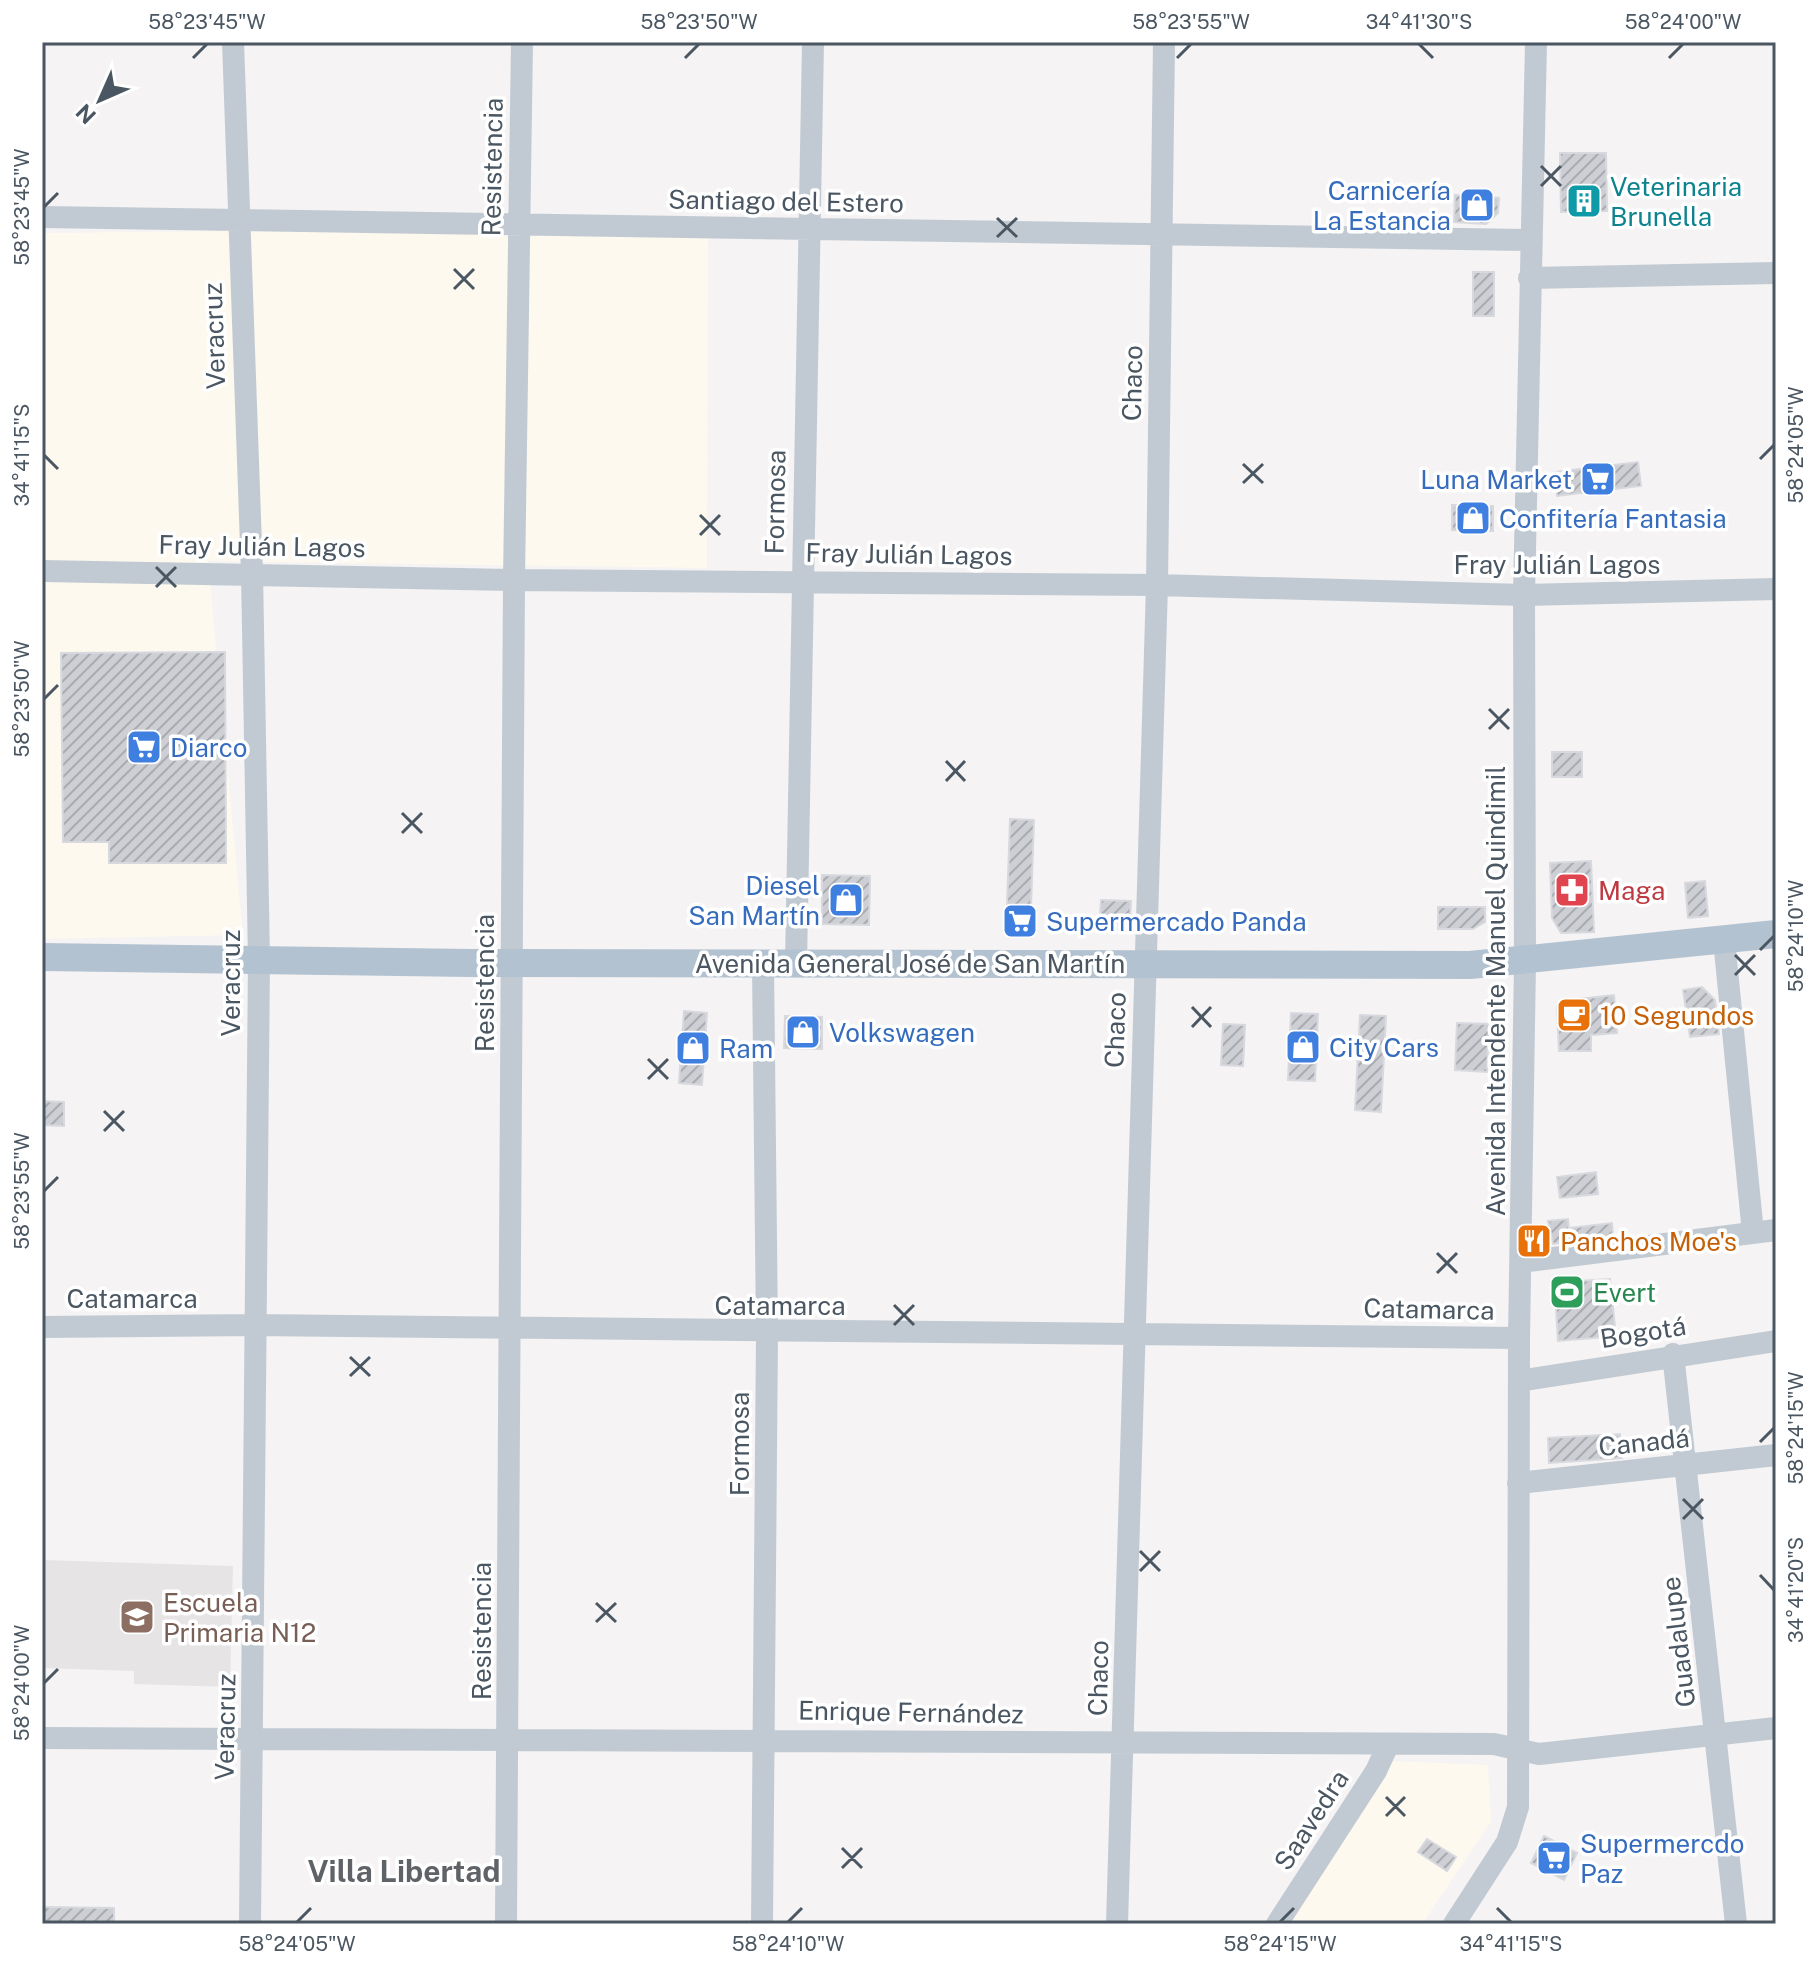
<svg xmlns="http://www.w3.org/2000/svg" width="1818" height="1966" viewBox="0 0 1818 1966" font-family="'Public Sans',sans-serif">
  <defs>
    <pattern id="building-hatch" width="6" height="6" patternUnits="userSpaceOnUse" patternTransform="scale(2)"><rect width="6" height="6" fill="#cdcfd5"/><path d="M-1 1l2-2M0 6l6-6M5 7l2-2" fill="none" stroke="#a8abb0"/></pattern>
  </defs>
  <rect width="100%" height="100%" fill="#f5f3f3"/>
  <path fill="#fdf9ef" d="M708,226L707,568L208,561L243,935L42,939V233Z
    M1393,1761L1488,1765L1491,1822L1422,1924H1289Z"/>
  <path fill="#e6e4e5" d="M42,1560L233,1566L230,1687L134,1684V1671L42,1668Z"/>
  <path fill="url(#building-hatch)" stroke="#d7d9de" stroke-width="2" d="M1560,153H1606L1607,211L1561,212Z
    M1455,195L1499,198L1498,213L1486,224L1454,222Z
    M1473,272H1494V316H1473Z
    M1638,462L1641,486L1557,496L1554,472Z
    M1452,505L1493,506V531L1452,530Z
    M225,652L226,863H109V842H63L61,653Z
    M1552,752H1582V777H1552Z
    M1010,819L1034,820L1030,936L1006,935Z
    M1591,861L1594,932L1561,933L1552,918L1550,863Z
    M822,875L870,876L869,925L822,924Z
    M1705,881L1708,916L1688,918L1685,883Z
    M1101,900L1131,901L1130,920L1121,930L1099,929Z
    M1438,907H1485V922L1473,929H1438Z
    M1702,987L1715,1000L1719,1034L1690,1037L1683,990Z
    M1614,995L1617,1033L1591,1035V1051H1559L1557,1007L1569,1000Z
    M684,1011L707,1013L702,1085L679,1083Z
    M1291,1013L1318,1014L1315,1081L1288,1080Z
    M1360,1015L1386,1016L1381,1112L1355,1110Z
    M785,1016L822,1017V1049L784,1048Z
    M1457,1023L1489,1024L1487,1072L1455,1070Z
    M1223,1024L1245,1025L1243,1066L1221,1065Z
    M42,1101L64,1102V1126L42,1125Z
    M1596,1172L1598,1194L1560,1198L1557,1177Z
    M1568,1219L1569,1228L1612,1223L1613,1236L1553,1244L1548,1221Z
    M1610,1279L1616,1336L1558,1341L1555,1292L1563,1282Z
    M1620,1434L1622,1458L1549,1463L1548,1438Z
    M1544,1836L1577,1853L1564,1880L1531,1863Z
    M1427,1839L1456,1857L1447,1871L1418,1852Z
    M42,1907L114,1908V1924H42Z"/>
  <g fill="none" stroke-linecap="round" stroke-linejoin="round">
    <path stroke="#c1cad2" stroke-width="22" d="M233,42L252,573L259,960L250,1924
      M42,217L1529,240
      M1529,278L1776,273
      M42,571L514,580L1157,585L1524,595L1776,589
      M1724,940L1753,1233
      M796,964L813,42
      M1521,1262L1776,1230
      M42,1327L254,1325L1519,1338
      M1673,1354L1736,1924
      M1519,1381L1776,1341
      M1518,1483L1776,1455
      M42,1738L1494,1744L1539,1754L1776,1728
      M506,1924L514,580L522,42
      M762,1924L767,1333L763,964
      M1117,1924L1157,585L1164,42
      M1277,1924L1376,1771L1388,1745
      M1454,1924L1507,1842L1518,1807L1519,1338L1525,962L1524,595L1536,42"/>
    <path stroke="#b3c2d1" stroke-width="28" d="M42,957L471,963L1470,965L1776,934"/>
  </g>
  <path fill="none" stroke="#4a5661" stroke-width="3" d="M1419,44L1433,58M193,58L207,44M685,58L699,44M1177,58L1191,44M1669,58L1683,44M1541,166L1561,186M1541,186L1561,166M44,207L58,193M997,218L1017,237M997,237L1017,218M454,269L474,289M454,289L474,269M44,455L58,469M1760,459L1774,445M1243,464L1263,483M1243,483L1263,464M700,515L720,535M700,535L720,515M156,567L176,587M156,587L176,567M44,699L58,685M1489,709L1509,729M1489,729L1509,709M946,761L965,781M946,781L965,761M402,813L422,833M402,833L422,813M1760,950L1774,936M1735,955L1755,975M1735,975L1755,955M1192,1007L1211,1027M1192,1027L1211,1007M648,1059L668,1079M648,1079L668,1059M104,1111L124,1131M104,1131L124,1111M44,1191L58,1177M1437,1253L1457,1273M1437,1273L1457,1253M894,1305L914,1325M894,1325L914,1305M350,1357L370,1376M350,1376L370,1357M1760,1442L1774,1428M1683,1499L1703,1519M1683,1519L1703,1499M1140,1551L1160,1571M1140,1571L1160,1551M1760,1575L1774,1590M596,1603L616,1622M596,1622L616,1603M44,1683L58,1669M1386,1797L1405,1816M1386,1816L1405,1797M842,1848L862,1868M842,1868L862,1848M1497,1908L1511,1922M297,1922L311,1908M788,1922L802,1908M1280,1922L1294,1908"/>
  <defs>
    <symbol id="building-square" viewBox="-11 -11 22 22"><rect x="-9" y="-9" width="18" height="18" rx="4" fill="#0f9aa8" stroke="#fff"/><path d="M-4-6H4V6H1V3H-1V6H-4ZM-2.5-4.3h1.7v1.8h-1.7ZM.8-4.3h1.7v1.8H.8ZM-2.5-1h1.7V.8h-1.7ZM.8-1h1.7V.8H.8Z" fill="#fff"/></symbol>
    <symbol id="shop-square" viewBox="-11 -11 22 22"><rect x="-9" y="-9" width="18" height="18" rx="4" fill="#3f7fe0" stroke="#fff"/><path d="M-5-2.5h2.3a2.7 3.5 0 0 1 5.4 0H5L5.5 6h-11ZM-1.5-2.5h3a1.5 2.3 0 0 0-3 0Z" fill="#fff"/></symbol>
    <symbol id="supermarket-square" viewBox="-11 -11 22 22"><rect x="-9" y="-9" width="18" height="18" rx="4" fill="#3f7fe0" stroke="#fff"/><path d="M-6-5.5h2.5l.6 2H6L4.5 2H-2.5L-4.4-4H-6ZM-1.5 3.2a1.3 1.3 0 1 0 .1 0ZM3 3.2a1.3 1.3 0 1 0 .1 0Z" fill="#fff"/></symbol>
    <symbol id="pharmacy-square" viewBox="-11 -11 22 22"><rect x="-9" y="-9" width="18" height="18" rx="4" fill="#e0444e" stroke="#fff"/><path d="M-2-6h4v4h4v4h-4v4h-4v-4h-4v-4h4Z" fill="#fff"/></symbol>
    <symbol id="cafe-square" viewBox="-11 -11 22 22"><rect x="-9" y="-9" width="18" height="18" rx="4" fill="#e8710a" stroke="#fff"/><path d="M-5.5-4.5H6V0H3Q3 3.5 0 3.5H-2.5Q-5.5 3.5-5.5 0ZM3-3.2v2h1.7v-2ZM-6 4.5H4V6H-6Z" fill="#fff"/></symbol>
    <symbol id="restaurant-square" viewBox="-11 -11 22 22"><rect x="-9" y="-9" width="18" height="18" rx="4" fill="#e8710a" stroke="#fff"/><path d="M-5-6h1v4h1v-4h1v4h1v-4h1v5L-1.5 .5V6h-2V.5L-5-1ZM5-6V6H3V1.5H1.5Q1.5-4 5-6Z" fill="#fff"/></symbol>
    <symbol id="stadium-square" viewBox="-11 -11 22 22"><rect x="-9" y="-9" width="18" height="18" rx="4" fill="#2e9e5b" stroke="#fff"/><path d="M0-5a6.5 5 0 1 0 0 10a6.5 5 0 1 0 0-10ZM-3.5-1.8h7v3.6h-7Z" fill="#fff"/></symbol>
    <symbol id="school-square" viewBox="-11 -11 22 22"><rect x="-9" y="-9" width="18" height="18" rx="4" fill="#8d6e63" stroke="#fff"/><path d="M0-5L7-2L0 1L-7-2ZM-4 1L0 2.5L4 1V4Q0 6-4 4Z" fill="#fff"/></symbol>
  </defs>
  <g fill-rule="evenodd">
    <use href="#building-square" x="1564" y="181" width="40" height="40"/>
    <use href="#shop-square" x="1457" y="185" width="40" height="40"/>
    <use href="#supermarket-square" x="1578" y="459" width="40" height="40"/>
    <use href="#shop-square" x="1453" y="498" width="40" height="40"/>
    <use href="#supermarket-square" x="124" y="727" width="40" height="40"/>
    <use href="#pharmacy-square" x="1552" y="870" width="40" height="40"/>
    <use href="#shop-square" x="826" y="880" width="40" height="40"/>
    <use href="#supermarket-square" x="1000" y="901" width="40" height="40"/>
    <use href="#cafe-square" x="1554" y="995" width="40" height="40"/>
    <use href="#shop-square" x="783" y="1012" width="40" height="40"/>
    <use href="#shop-square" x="1283" y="1027" width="40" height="40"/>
    <use href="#shop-square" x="673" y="1028" width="40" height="40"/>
    <use href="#restaurant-square" x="1514" y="1221" width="40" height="40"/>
    <use href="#stadium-square" x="1547" y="1272" width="40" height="40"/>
    <use href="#school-square" x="117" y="1597" width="40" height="40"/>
    <use href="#supermarket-square" x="1534" y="1838" width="40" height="40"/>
  </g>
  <g text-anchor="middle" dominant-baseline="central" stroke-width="7" stroke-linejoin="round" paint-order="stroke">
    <g font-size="26" fill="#4a5661" stroke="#fff">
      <text transform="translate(492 167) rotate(-89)">Resistencia</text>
      <text transform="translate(786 201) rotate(1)">Santiago del Estero</text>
      <text transform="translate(214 336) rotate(-92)">Veracruz</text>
      <text transform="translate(1132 383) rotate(-89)">Chaco</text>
      <text transform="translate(775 502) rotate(-89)">Formosa</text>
      <text transform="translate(262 546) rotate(1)">Fray Julián Lagos</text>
      <text transform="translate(909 554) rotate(1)">Fray Julián Lagos</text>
      <text x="1557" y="564">Fray Julián Lagos</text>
      <text x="910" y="963">Avenida General José de San Martín</text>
      <text transform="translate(230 983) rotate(-90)">Veracruz</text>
      <text transform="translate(484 983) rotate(-90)">Resistencia</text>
      <text transform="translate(1495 991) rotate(-90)">Avenida Intendente Manuel Quindimil</text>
      <text transform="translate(1115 1030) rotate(-88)">Chaco</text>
      <text x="132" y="1298">Catamarca</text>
      <text x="780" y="1305">Catamarca</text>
      <text transform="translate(1429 1309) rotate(1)">Catamarca</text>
      <text transform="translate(1643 1332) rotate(-9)">Bogotá</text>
      <text transform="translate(1644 1442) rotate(-6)">Canadá</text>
      <text transform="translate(739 1444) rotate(-90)">Formosa</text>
      <text transform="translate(481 1631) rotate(-90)">Resistencia</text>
      <text transform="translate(1678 1642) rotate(-97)">Guadalupe</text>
      <text transform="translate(1098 1678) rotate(-89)">Chaco</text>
      <text transform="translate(911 1712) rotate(1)">Enrique Fernández</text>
      <text transform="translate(225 1727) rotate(-89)">Veracruz</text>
      <text transform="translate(1311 1820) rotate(-57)">Saavedra</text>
    </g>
    <g font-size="26" fill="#0d838f" stroke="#fff" text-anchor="start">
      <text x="1610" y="186">Veterinaria<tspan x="1610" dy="30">Brunella</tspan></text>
    </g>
    <g font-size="26" fill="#366cbe" stroke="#fff" text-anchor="start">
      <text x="1451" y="190" text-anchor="end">Carnicería<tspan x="1451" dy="30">La Estancia</tspan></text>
      <text x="1572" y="479" text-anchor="end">Luna Market</text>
      <text x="1499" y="518">Confitería Fantasia</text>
      <text x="170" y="747">Diarco</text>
      <text x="820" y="885" text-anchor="end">Diesel<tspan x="820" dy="30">San Martín</tspan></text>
      <text x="1046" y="921">Supermercado Panda</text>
      <text x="829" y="1032">Volkswagen</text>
      <text x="1329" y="1047">City Cars</text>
      <text x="719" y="1048">Ram</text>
      <text x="1580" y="1843">Supermercdo<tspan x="1580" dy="30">Paz</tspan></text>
    </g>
    <g font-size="26" fill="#be3a42" stroke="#fff" text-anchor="start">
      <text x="1598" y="890">Maga</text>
    </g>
    <g font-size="26" fill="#c56008" stroke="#fff" text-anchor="start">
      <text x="1600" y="1015">10 Segundos</text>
      <text x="1560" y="1241">Panchos Moe's</text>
    </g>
    <g font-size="26" fill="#27864d" stroke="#fff" text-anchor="start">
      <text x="1593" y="1292">Evert</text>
    </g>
    <g font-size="26" fill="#785e54" stroke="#fff" text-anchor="start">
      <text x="163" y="1602">Escuela<tspan x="163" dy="30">Primaria N12</tspan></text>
    </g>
    <g font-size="30" font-weight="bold" fill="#5f6368" stroke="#fff">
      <text x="404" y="1871">Villa Libertad</text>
    </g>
  </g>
  <rect width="1818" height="1966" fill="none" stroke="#ffffff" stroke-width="88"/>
  <g transform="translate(100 100) rotate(225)" stroke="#ffffff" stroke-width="6" paint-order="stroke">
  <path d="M0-6L14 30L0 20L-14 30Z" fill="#4a5661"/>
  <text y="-12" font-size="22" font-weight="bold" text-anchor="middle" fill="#4a5661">N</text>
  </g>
  <rect x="44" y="44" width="1730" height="1878" fill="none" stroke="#4a5661" stroke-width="3"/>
  <g font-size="20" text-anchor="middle" fill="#4a5661">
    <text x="207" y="29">58°23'45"W</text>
    <text x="699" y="29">58°23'50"W</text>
    <text x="1191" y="29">58°23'55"W</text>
    <text x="1419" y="29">34°41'30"S</text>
    <text x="1683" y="29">58°24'00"W</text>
    <text transform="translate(22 207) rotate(-90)" y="7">58°23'45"W</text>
    <text transform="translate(1796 445) rotate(-90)" y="7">58°24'05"W</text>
    <text transform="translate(22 455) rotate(-90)" y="7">34°41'15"S</text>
    <text transform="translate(22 699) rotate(-90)" y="7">58°23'50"W</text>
    <text transform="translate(1796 936) rotate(-90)" y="7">58°24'10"W</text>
    <text transform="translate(22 1191) rotate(-90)" y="7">58°23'55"W</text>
    <text transform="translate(1796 1428) rotate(-90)" y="7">58°24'15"W</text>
    <text transform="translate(1796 1590) rotate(-90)" y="7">34°41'20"S</text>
    <text transform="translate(22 1683) rotate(-90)" y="7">58°24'00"W</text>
    <text x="297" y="1951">58°24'05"W</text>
    <text x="788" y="1951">58°24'10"W</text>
    <text x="1280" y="1951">58°24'15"W</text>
    <text x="1511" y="1951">34°41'15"S</text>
  </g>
</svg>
